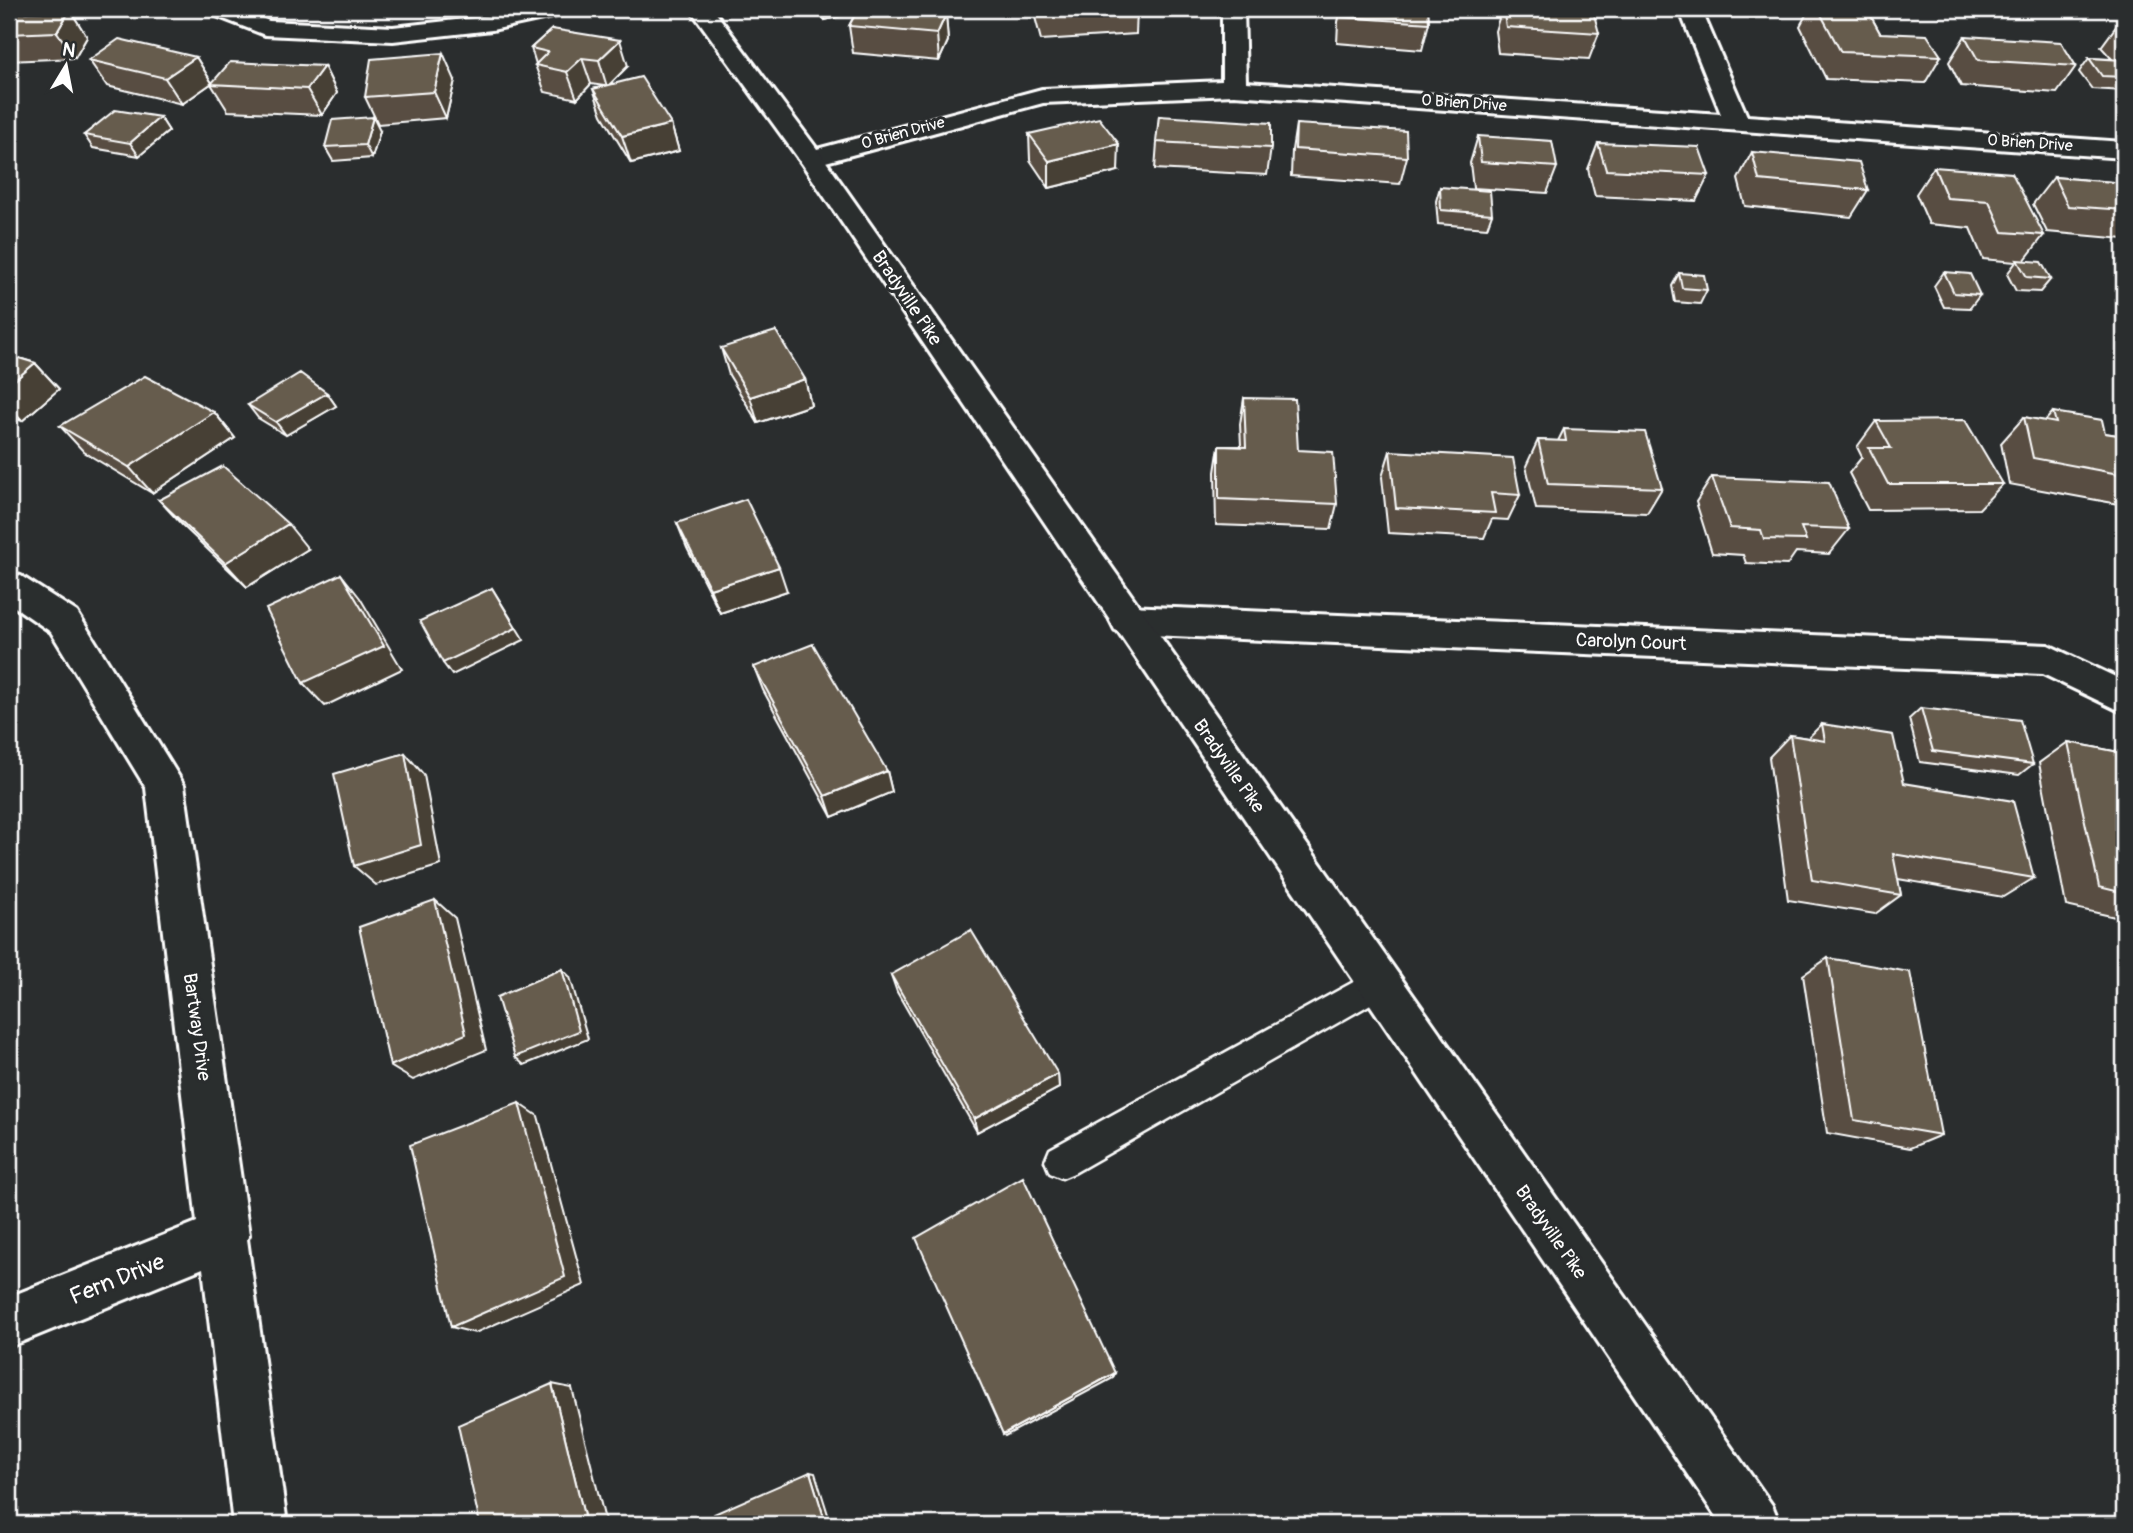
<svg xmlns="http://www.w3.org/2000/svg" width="2133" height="1533" viewBox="0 0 2133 1533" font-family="Pangolin,sans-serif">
  <rect width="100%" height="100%" fill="#2a2d2e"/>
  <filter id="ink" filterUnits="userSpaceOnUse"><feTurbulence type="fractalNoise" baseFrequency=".0143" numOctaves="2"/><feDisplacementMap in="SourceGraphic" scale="14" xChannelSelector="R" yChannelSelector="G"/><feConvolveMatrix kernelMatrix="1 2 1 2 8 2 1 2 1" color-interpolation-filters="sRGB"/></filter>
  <g filter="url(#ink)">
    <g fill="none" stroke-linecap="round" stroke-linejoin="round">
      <defs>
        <path id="service" d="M1379,968L1390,973L1395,983L1390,993L1074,1173L1062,1178L1050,1173L1045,1161L1050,1149Z"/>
        <path id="minor" d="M208,9H238L269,21L393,27L492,16L527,9H569L566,14L492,30L393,41L265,35L211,14Z
          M1222,9H1244L1246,82L1721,114L1679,9H1701L1747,116L2124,142V158L1234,95L1043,103L811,166L802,163L798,158L802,153L1042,89L1222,81Z
          M9,572L21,576L77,612L184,785L249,1235L247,1239L287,1524H233L203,1268L9,1347V1297L197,1222L146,788L51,632L9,603Z
          M1128,606L2048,645L2124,681V713L2043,674L1128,634L1115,630L1110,620L1115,610Z"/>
        <path id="secondary" d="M690,9H713L820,153L1772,1505L1780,1524H1721L801,162Z"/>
      </defs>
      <use href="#service" stroke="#fff" stroke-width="5"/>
      <use href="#minor" stroke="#fff" stroke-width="6"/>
      <use href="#secondary" stroke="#fff" stroke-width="6"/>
      <use href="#service" fill="#2a2d2e" fill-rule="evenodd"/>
      <use href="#minor" fill="#2a2d2e" fill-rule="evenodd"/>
      <use href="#secondary" fill="#2a2d2e" fill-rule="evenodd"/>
    </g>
    <path fill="#584e42" stroke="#fff" stroke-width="2" d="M816,9H885L946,14L948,41L939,61L853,53L849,26L856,12L825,20Z
      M1035,9H1137L1136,34L1041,40L1035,17Z
      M1341,9H1428L1429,23L1422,50L1337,43L1338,22Z
      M1502,9H1561L1599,33L1589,59L1498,53L1495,31Z
      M1809,9H1867L1880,33L1941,56L1925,83L1826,79L1800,26Z
      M70,10L87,37L75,58L9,61V13Z
      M2120,21H2124V91L2092,89L2079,72L2089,58L2112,59L2101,47Z
      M552,29L628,66L609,85L671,124L679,151L631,163L602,115L593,89L604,86L591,84L577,99L545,92L535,65L536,64L531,48Z
      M1965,36L2076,66L2057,93L1961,86L1949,62Z
      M196,57L212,83L182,104L107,86L89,60Z
      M324,66L337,93L322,115L228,111L211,84Z
      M455,80L446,118L378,124L365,97Z
      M1159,116L1271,148L1267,175L1155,169Z
      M160,117L169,131L139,156L93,148L84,135Z
      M1296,124L1407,157L1400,184L1291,176L1292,150Z
      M380,131L372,158L333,161L325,147Z
      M1029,134L1118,171L1049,188L1030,160Z
      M1478,136L1557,167L1547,193L1473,188L1470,163Z
      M1598,143L1709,175L1696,201L1595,196L1588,169Z
      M1752,152L1868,190L1851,217L1745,206L1738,179Z
      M1934,167L2044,235L2024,261L2051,279L2040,292L2016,291L2007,274L2016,262L1983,259L1970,228L1929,224L1916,194Z
      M2054,177L2124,183V239L2047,232L2033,204Z
      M1440,187L1492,214L1487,228L1438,224L1436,201Z
      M1944,272L1980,295L1970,308L1944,307L1934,286Z
      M1679,273L1707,290L1700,304L1675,302L1672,286Z
      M721,348L805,379L811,405L758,423L729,375Z
      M9,355L35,363L59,389L22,421L9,417Z
      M327,393L336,406L286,435L258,418L248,405Z
      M1244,398L1298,450L1337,504L1331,529L1216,525L1215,472L1219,446H1241L1240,424Z
      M214,412L235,438L152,493L84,452L60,426Z
      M2053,412L2105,433L2124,436V505L2009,484L2001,443L2024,417L2045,421Z
      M1876,421L2003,484L1979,509L1868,510L1849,473L1862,457L1857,447Z
      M1564,429L1662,488L1647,513L1536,509L1526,466L1538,440L1558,441Z
      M1390,451L1520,495L1508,520L1492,519L1484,538L1388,533L1382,477Z
      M1712,477L1849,529L1829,554L1796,552L1787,565L1746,563L1743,555L1712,553L1696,502Z
      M159,500L308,549L247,587L182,525Z
      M677,523L787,591L720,613L687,548Z
      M754,667L887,771L892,792L832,817L763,690Z
      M1921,708L2033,764L2019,775L1920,762L1909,719Z
      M1822,724L1904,783L2034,878L2003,897L1898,879L1901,895L1875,914L1788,900L1769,757L1790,735L1808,738Z
      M2068,742L2124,753V919L2066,906L2039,763Z
      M1828,958L1941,1135L1910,1148L1827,1133L1803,975Z
      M891,975L1058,1074L1059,1088L977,1132L897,992Z"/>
    <path fill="#474036" stroke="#fff" stroke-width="2" d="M823,9H864L865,10L825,20Z
      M70,10L87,37L75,58L57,32Z
      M946,14L948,41L939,61L937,34Z
      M620,40L628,66L607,87L599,60Z
      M443,53L455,80L446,118L434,92Z
      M196,57L212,83L182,104L165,78Z
      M582,58L591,84L577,99L567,72Z
      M324,66L337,93L322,115L307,89Z
      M160,117L169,131L139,156L130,143Z
      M373,117L380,131L372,158L365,145Z
      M671,124L679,151L631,163L622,136Z
      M1119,144L1118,171L1049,188V161Z
      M35,363L59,389L22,421L9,407V385Z
      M805,379L811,405L758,423L750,397Z
      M327,393L336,406L286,435L276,422Z
      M214,412L235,438L152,493L129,467Z
      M288,524L308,549L247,587L225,563Z
      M779,567L787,591L720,613L710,589Z
      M341,574L360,598L402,669L325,706L303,683Z
      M492,588L524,640L452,675L443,663Z
      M405,753L424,775L441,865L376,885L354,866Z
      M887,771L892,792L832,817L825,796Z
      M435,900L455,918L486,1050L413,1080L390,1066Z
      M9,956L13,958L9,1019Z
      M562,969L570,977L588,1039L524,1065L515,1057Z
      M1058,1074L1059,1088L977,1132L974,1119Z
      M519,1103L538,1116L584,1285L475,1333L451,1327Z
      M1115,1373L1113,1378L1005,1436L1003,1434Z
      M552,1384L572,1388L606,1524H586Z
      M810,1472L815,1473L831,1524H826Z"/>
    <path fill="#665b4d" stroke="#fff" stroke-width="2" d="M858,9H885L946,14L937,34L849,26Z
      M1039,9H1122L1040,14Z
      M1342,9H1428L1429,23L1342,17Z
      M1503,9H1561L1593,11L1599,33L1506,27Z
      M1818,9H1867L1880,33L1927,35L1941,56L1841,52Z
      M70,10L57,32L9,34V13Z
      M552,29L620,40L599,60L582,58L567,72L535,65L548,52L531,48Z
      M1965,36L2061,42L2076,66L1978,60Z
      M119,39L196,57L165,78L89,60Z
      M443,53L434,92L365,97L371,59Z
      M2089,58L2123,60L2124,61V77L2102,76Z
      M230,62L324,66L307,89L211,84Z
      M641,77L671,124L622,136L593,89Z
      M115,110L160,117L130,143L84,135Z
      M1159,116L1271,123V148L1156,142Z
      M373,117L365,145L325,147L332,120Z
      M1099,118L1119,144L1049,161L1029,134Z
      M1296,124L1406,131L1407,157L1295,149Z
      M1478,136L1552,141L1557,167L1481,162Z
      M1598,143L1699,147L1709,175L1606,170Z
      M1752,152L1859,162L1868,190L1759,180Z
      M1934,167L2012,173L2044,235L2003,232L1989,201L1947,198Z
      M2054,177L2124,183V210L2068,206Z
      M1440,187L1490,191L1492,214L1441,210Z
      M2017,260L2041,262L2051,279L2027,277Z
      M1944,272L1970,274L1980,295L1954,293Z
      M1679,273L1704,275L1707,290L1682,288Z
      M776,331L805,379L750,397L721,348Z
      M9,355L35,363L9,385Z
      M300,373L327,393L276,422L248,405Z
      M145,376L214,412L129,467L60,426Z
      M1244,398L1295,399L1298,450L1333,452L1337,504L1219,499V446L1246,447Z
      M2053,412L2102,420L2105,433L2124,436V475L2033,458L2024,417L2056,423Z
      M1965,420L2003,484H1888L1869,448H1891L1876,421Z
      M1564,429L1645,432L1662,488L1548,484L1538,440L1566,441Z
      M1390,451L1513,458L1520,495L1491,493L1495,513L1396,508Z
      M223,466L288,524L225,563L159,500Z
      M1712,477L1829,482L1849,529L1801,527L1806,540L1764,539L1761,530L1730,528Z
      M746,499L779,567L710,589L677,523Z
      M341,574L384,646L303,683L266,609Z
      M492,588L516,628L443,663L420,621Z
      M813,644L887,771L825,796L754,667Z
      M1921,708L2020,720L2033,764L1933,751Z
      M1822,724L1893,735L1904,783L2013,801L2034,878L1893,854L1901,895L1812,880L1790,735L1825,741Z
      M2068,742L2124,753V893L2099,887Z
      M405,753L421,845L354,866L334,774Z
      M435,900L466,1034L390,1066L359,927Z
      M971,930L1058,1074L974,1119L891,975Z
      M1828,958L1910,972L1941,1135L1854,1120Z
      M562,969L579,1031L515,1057L497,997Z
      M519,1103L565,1277L451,1327L410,1145Z
      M1023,1177L1115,1373L1003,1434L916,1238Z
      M552,1384L586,1524H480L458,1425Z
      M810,1472L826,1524H717L714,1514Z"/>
  </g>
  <g text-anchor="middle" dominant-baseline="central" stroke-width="6" stroke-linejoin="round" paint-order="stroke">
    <g font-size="16" fill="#fff" stroke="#2a2d2e">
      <text transform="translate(1464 103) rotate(4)">O Brien Drive</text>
      <text transform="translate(903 133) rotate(-15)">O Brien Drive</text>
      <text transform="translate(2030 143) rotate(4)">O Brien Drive</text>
    </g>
    <g font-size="19" fill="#fff" stroke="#2a2d2e">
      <text transform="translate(907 298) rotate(56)">Bradyville Pike</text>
      <text transform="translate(1631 642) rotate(2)">Carolyn Court</text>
      <text transform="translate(1229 766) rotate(55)">Bradyville Pike</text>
      <text transform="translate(197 1027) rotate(82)">Bartway Drive</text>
      <text transform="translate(1551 1232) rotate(55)">Bradyville Pike</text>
    </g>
    <g font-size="23" fill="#fff" stroke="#2a2d2e">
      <text transform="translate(117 1279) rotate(-22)">Fern Drive</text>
    </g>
  </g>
  <rect width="2133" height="1533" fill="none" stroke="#2a2d2e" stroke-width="35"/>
  <rect x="18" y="18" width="2098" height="1498" fill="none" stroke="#fff" stroke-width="2.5" filter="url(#ink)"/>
  <g transform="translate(66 66) rotate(10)" stroke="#2a2d2e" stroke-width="5" paint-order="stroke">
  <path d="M0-5L12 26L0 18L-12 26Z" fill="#ffffff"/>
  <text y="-10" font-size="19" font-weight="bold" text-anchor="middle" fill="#ffffff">N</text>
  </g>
</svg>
